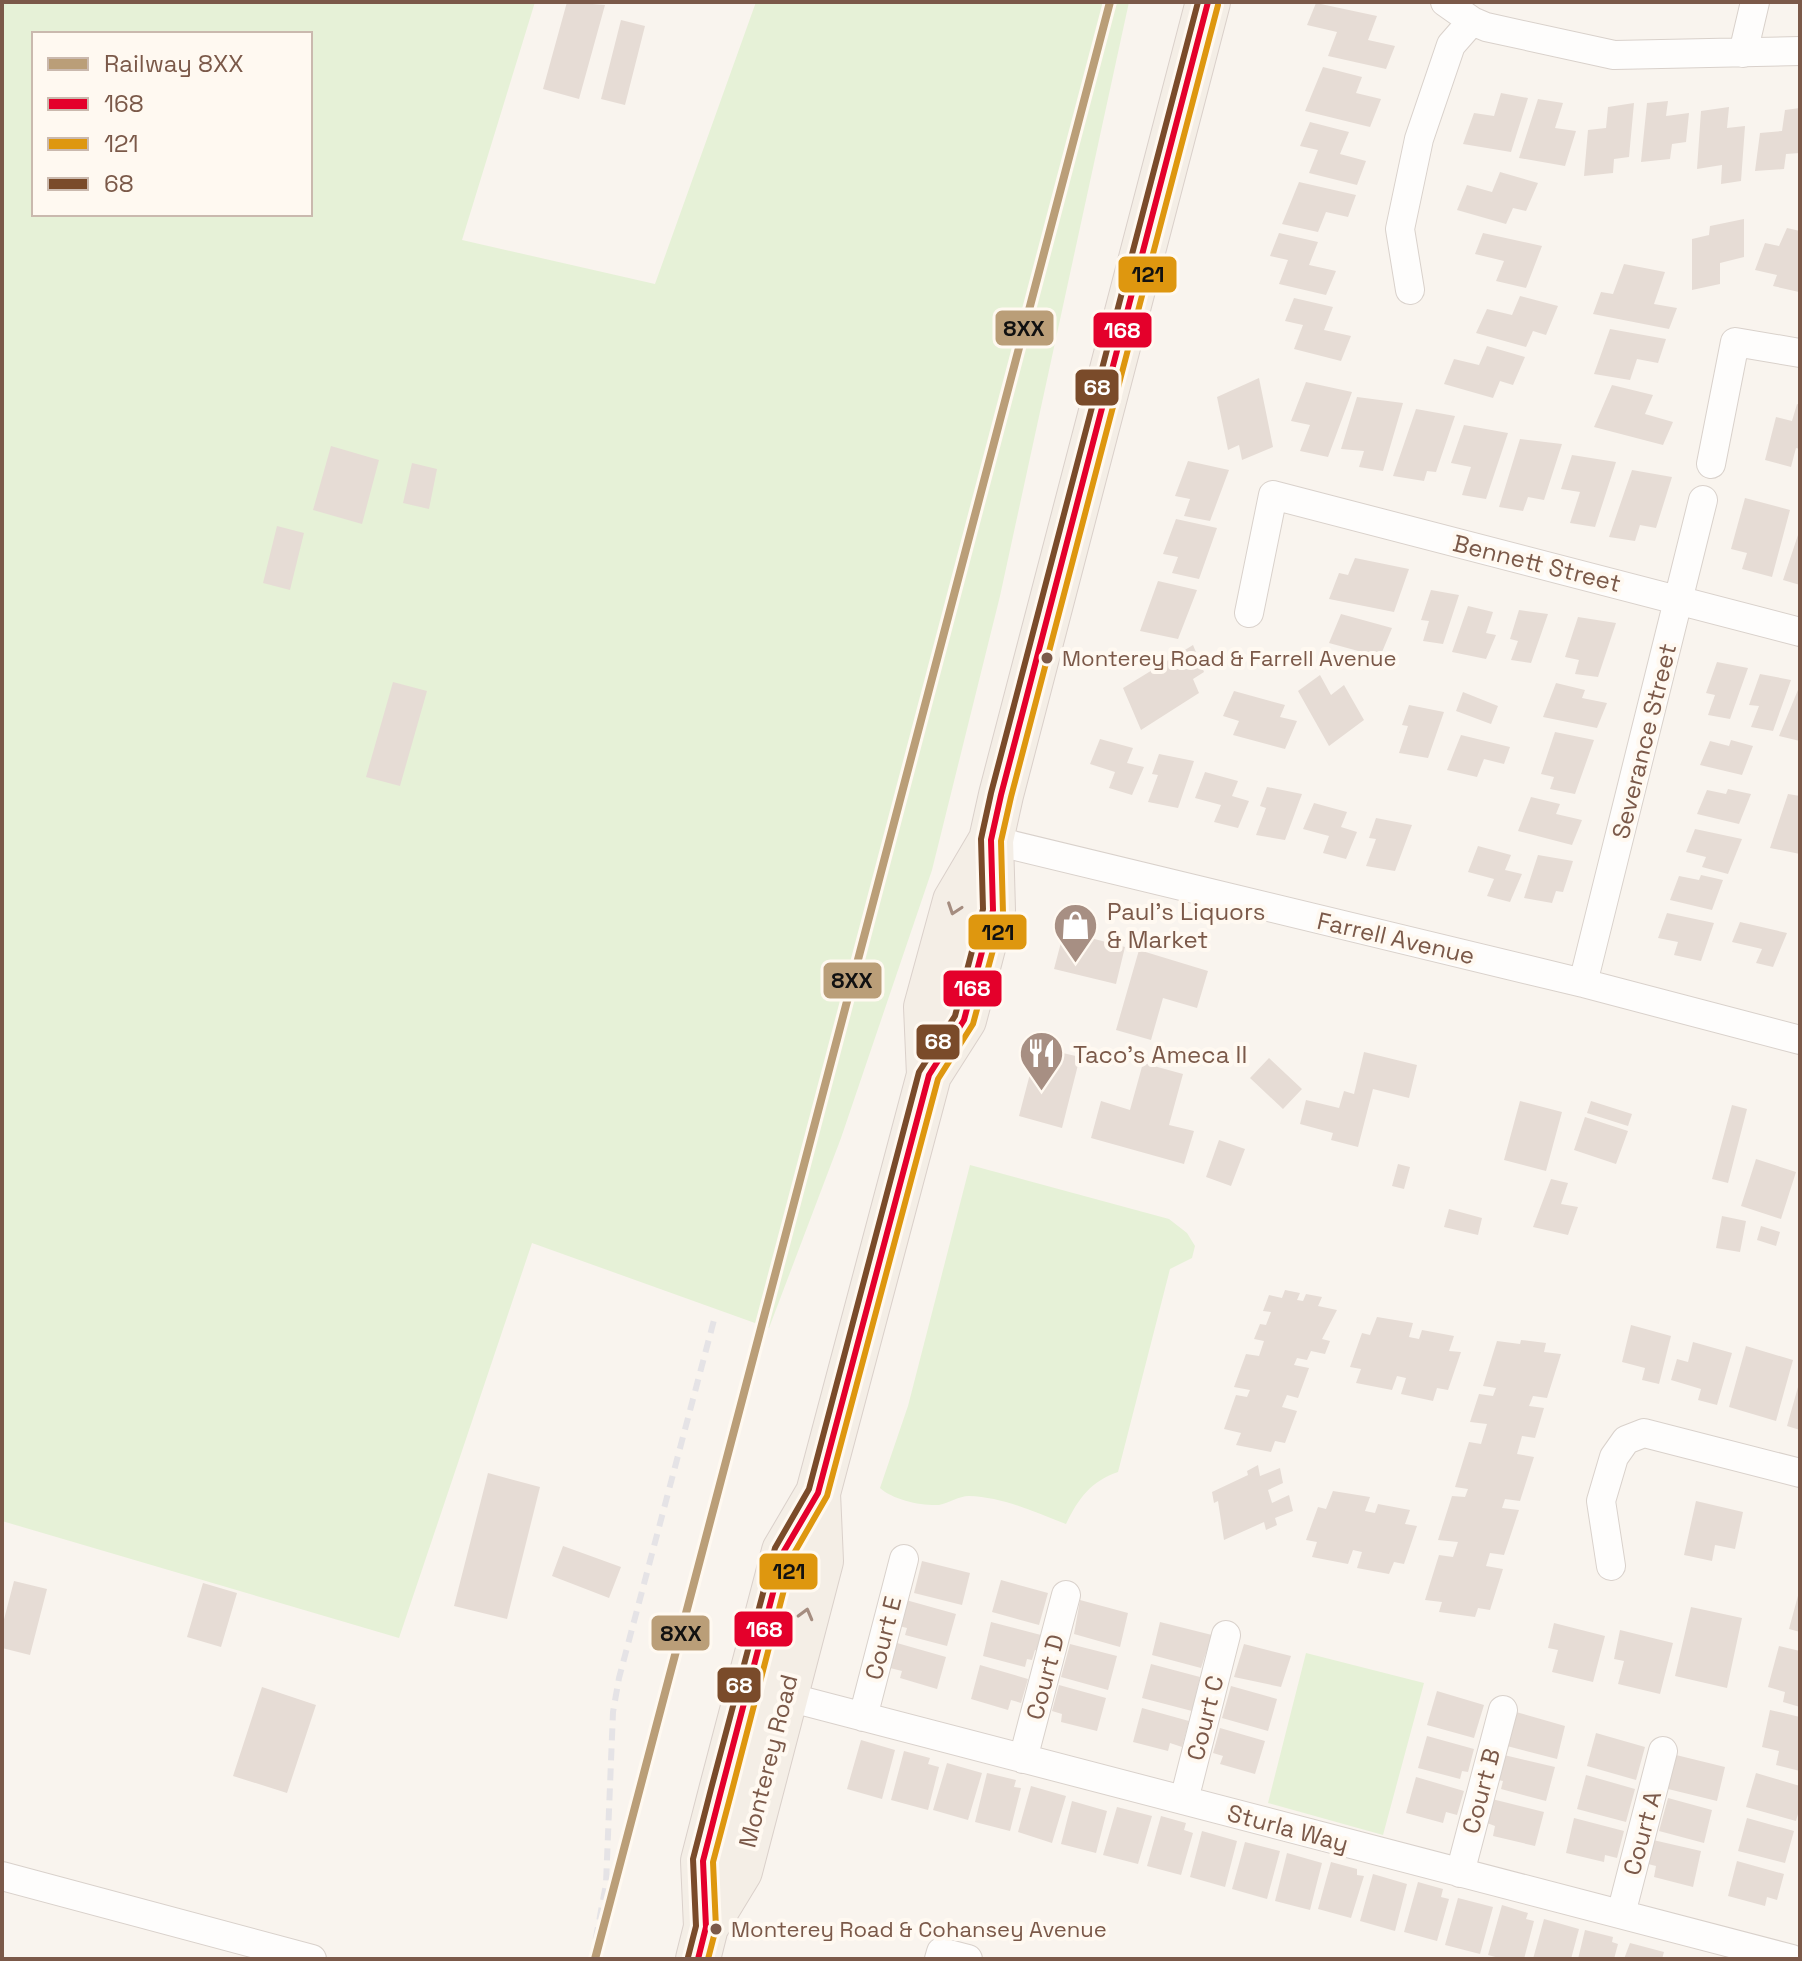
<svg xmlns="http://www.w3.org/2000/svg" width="1802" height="1961" viewBox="0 0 1802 1961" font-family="'Space Grotesk',sans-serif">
  <rect width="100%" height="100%" fill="#f9f4ee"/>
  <path fill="#e6f1d7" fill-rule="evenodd" d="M2,2H535L462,240L655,284L756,2H1129L1000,596L932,870L841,1138L769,1328L532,1243L399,1638L2,1521ZM34,34H310V214H34Z
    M970,1165L1169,1219L1187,1233L1195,1246L1192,1258L1170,1269L1118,1472C1091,1481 1078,1499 1066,1524C1035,1512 1003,1497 969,1496C959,1496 949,1503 939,1505C922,1506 893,1500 880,1488L908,1406Z
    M1306,1653L1424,1683L1383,1835L1268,1803Z"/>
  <path fill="#e6dcd5" d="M567,2L605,5L579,99L543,89Z
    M1316,3L1377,16L1368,40L1395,46L1386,69L1328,56L1337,32L1307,25Z
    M621,20L645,26L625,105L601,99Z
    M1323,67L1362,77L1356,93L1381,99L1370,127L1305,111Z
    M1501,93L1528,98L1511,152L1463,144L1474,113L1494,116Z
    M1538,99L1563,103L1555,128L1576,131L1565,166L1519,158Z
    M1668,101L1666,116L1689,113L1686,142L1672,144L1670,159L1641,162L1647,103Z
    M1634,103L1629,157L1614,159L1613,173L1584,176L1588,130L1606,128L1608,107Z
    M1729,107L1727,128L1745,126L1741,181L1721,184L1722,165L1697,169L1701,111Z
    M1800,108V153L1786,154L1784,169L1755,171L1760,133L1782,131L1785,110Z
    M1310,122L1349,132L1340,154L1366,161L1357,185L1309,173L1318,150L1300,146Z
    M1500,172L1538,183L1526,211L1513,208L1506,224L1457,210L1467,185L1492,192Z
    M1299,182L1356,195L1348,217L1326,212L1318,232L1282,224Z
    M1744,219V257L1720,263V284L1692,290V239L1709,235L1710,226Z
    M1787,228L1800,231L1799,292L1773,286L1777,275L1755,270L1765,243L1779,246Z
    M1279,233L1318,242L1309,265L1336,271L1326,295L1279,284L1288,260L1270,256Z
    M1483,233L1542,246L1526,288L1496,281L1504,261L1475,254Z
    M1624,264L1665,272L1654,304L1677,308L1669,329L1593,314L1601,292L1613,294Z
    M1520,296L1558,306L1546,335L1533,331L1526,347L1476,333L1487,309L1512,315Z
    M1294,298L1333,307L1324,330L1351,336L1341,361L1294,349L1303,325L1285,321Z
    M1610,329L1666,339L1658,363L1637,359L1630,380L1594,374Z
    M1487,346L1525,357L1513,385L1500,381L1493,398L1444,384L1454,359L1479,365Z
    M1259,378L1273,447L1242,460L1239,445L1228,450L1217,397Z
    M1306,382L1352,392L1328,457L1300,451L1310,425L1291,421Z
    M1612,385L1653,395L1645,414L1673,422L1663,445L1594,427Z
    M1357,397L1403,403L1383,471L1359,467L1364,451L1341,449Z
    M1797,404L1800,405V449L1796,448L1791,467L1765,460L1776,417L1792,421Z
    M1416,409L1455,416L1436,472L1427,471L1424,481L1393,476Z
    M1464,425L1508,433L1486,499L1462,495L1471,467L1451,463Z
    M1520,439L1562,444L1544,500L1528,497L1523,511L1499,507Z
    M331,446L379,460L362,524L313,510Z
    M1572,455L1616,462L1595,527L1570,523L1580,492L1561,489Z
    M1188,461L1229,470L1210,521L1184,516L1190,499L1175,496Z
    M412,463L437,469L429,509L403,503Z
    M1632,470L1672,477L1656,528L1640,525L1635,541L1609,537Z
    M1745,498L1790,510L1772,577L1742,569L1747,553L1731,549Z
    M1176,519L1217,528L1199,579L1172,573L1178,557L1163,554Z
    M277,526L304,533L290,590L263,583Z
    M1800,529V585L1783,580Z
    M1355,558L1409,569L1394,612L1329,599L1339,573L1348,575Z
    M1158,581L1197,590L1178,639L1140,631Z
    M1431,590L1459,595L1443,644L1423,641L1429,621L1421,620Z
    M1468,606L1493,612L1486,633L1496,635L1486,659L1452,652Z
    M1519,610L1548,614L1531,663L1511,660L1518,641L1510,639Z
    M1341,614L1392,628L1380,657L1329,643Z
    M1578,617L1616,623L1598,677L1575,674L1579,660L1565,657Z
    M1193,645L1204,672L1193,679L1199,693L1141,730L1123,688Z
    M1717,662L1748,668L1730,719L1708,715L1715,695L1706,693Z
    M1760,674L1791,680L1773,731L1751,727L1759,706L1749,705Z
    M1320,675L1331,695L1344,685L1364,720L1329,746L1298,691Z
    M393,682L427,691L400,786L366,777Z
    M1556,683L1585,690L1582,698L1607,703L1597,728L1543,717Z
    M1800,685V741L1779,736Z
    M1234,691L1285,705L1280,717L1297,721L1285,749L1233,735L1239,721L1223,716Z
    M1463,692L1498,706L1491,724L1456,711Z
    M1409,705L1444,712L1428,758L1399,753L1408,726L1402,725Z
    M1555,732L1594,740L1575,794L1550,789L1554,777L1541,774Z
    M1461,735L1510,747L1504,764L1484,759L1477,777L1447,770Z
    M1100,739L1133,748L1127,763L1144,767L1132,795L1109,788L1115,772L1090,764Z
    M1731,740L1753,746L1742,775L1700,765L1710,741L1729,746Z
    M1159,754L1194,761L1178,808L1148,802L1158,775L1152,774Z
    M1205,772L1238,781L1232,796L1249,801L1238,828L1214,822L1221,805L1195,798Z
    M1267,787L1302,794L1285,840L1256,835L1266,808L1260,806Z
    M1728,789L1751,794L1739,824L1697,814L1707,790L1726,794Z
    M1788,794L1800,796V854L1770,848Z
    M1531,797L1560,804L1556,814L1582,820L1572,845L1518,831Z
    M1314,803L1347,812L1341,827L1357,832L1346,859L1323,853L1329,836L1303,829Z
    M1376,818L1412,825L1395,871L1366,866L1376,839L1369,838Z
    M1695,829L1742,839L1728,874L1702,867L1706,857L1686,852Z
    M1478,846L1511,855L1505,870L1522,874L1510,902L1487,896L1494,879L1468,872Z
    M1538,855L1573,861L1563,892L1556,891L1552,903L1524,898Z
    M1701,875L1723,880L1712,910L1670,900L1679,876L1699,880Z
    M1667,913L1714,923L1701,961L1674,955L1678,942L1658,938Z
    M1740,922L1787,933L1773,967L1756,963L1762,949L1732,942Z
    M1064,931L1125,947L1116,984L1054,969Z
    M1139,950L1208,971L1197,1008L1163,998L1151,1040L1116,1030Z
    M1037,1047L1080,1057L1062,1128L1019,1116Z
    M1364,1052L1417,1065L1409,1098L1373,1089L1358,1147L1331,1140L1333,1133L1300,1124L1306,1100L1339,1108L1344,1091L1354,1094Z
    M1269,1058L1302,1089L1283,1109L1250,1078Z
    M1143,1063L1183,1074L1169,1125L1194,1131L1184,1164L1091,1138L1101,1101L1130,1110Z
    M1520,1101L1562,1112L1546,1171L1504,1160Z
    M1591,1101L1632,1114L1628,1126L1587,1113Z
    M1732,1105L1747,1109L1728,1183L1712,1179Z
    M1585,1117L1628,1131L1616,1164L1574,1150Z
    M1219,1140L1245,1149L1231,1186L1206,1177Z
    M1756,1159L1796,1172L1781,1219L1741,1206Z
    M1398,1164L1410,1167L1404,1189L1392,1186Z
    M1551,1179L1568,1183L1561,1204L1578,1207L1568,1235L1533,1227Z
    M1449,1209L1482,1218L1478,1235L1444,1227Z
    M1722,1216L1746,1221L1740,1252L1716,1248Z
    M1761,1226L1780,1232L1776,1246L1757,1240Z
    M1285,1290L1300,1293L1297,1300L1303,1301L1306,1294L1322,1297L1318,1306L1337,1310L1322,1339L1330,1341L1325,1354L1311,1351L1307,1360L1297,1358L1294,1365L1309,1368L1298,1398L1287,1395L1282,1407L1297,1411L1285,1443L1275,1441L1271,1452L1236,1445L1241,1433L1224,1429L1236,1395L1247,1397L1250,1390L1234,1387L1246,1354L1259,1356L1264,1341L1254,1339L1260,1324L1266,1325L1271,1312L1263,1311L1269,1295L1282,1298Z
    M1377,1317L1413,1323L1409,1337L1419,1339L1422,1330L1454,1336L1449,1351L1461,1352L1448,1390L1437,1388L1433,1401L1401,1394L1406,1378L1397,1376L1392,1390L1356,1383L1361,1369L1350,1367L1362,1333L1370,1335Z
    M1631,1325L1671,1336L1659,1384L1642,1380L1645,1368L1622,1362Z
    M1521,1340L1546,1343L1544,1352L1561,1354L1547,1398L1533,1396L1529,1406L1544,1408L1535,1438L1522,1436L1517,1454L1534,1457L1520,1501L1505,1499L1502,1508L1519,1510L1504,1555L1490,1553L1486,1566L1503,1569L1490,1610L1478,1608L1475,1617L1439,1612L1442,1602L1425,1600L1439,1555L1453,1557L1458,1542L1438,1540L1452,1496L1465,1497L1468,1489L1455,1487L1469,1442L1481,1444L1487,1424L1470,1422L1479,1394L1493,1396L1496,1388L1483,1386L1497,1341L1520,1344Z
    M1693,1342L1732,1353L1717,1405L1698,1400L1701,1389L1671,1380L1677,1359L1688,1362Z
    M1746,1346L1793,1360L1776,1421L1729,1407Z
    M1800,1380V1430L1787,1426Z
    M1258,1465L1260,1476L1280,1468L1283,1483L1268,1490L1272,1503L1289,1495L1293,1511L1275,1518L1277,1525L1266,1530L1264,1522L1224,1540L1218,1501L1214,1503L1212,1492L1248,1475L1247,1471Z
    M488,1473L540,1487L507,1619L454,1606Z
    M1333,1491L1370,1497L1365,1511L1375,1513L1378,1504L1410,1510L1405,1524L1417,1526L1404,1564L1394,1562L1389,1574L1357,1568L1362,1552L1353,1550L1348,1564L1312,1557L1317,1542L1306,1540L1318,1507L1326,1509Z
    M1696,1501L1743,1512L1735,1549L1715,1545L1712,1561L1684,1555Z
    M563,1546L621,1567L609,1598L552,1576Z
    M922,1561L970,1573L962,1605L914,1593Z
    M1001,1580L1048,1593L1039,1625L992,1612Z
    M14,1581L47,1589L30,1655L2,1648V1627Z
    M203,1583L237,1593L221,1647L187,1637Z
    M1799,1592H1800V1632L1789,1629Z
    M906,1600L956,1614L947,1646L905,1635L907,1628L899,1626Z
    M1080,1600L1128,1613L1120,1647L1074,1634Z
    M1691,1607L1742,1618L1727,1688L1675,1676Z
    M991,1622L1041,1635L1038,1651L1035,1650L1032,1660L1027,1659L1025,1667L983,1656Z
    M1160,1622L1212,1635L1201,1668L1152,1655Z
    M1554,1623L1605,1636L1593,1682L1552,1672L1558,1650L1548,1648Z
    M1620,1630L1673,1643L1660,1694L1618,1684L1624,1661L1614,1659Z
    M897,1643L946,1657L937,1689L900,1678L902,1671L890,1668Z
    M1070,1644L1117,1656L1108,1690L1061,1677Z
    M1244,1644L1291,1656L1281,1687L1234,1677Z
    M1779,1646L1800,1651V1707L1783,1702L1785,1692L1768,1687Z
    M1151,1664L1200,1677L1192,1711L1142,1698Z
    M980,1665L1028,1679L1021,1703L1011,1700L1008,1710L971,1699Z
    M1059,1685L1106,1698L1097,1731L1061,1722L1062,1714L1052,1711Z
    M1231,1686L1277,1699L1268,1731L1222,1718Z
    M262,1687L316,1705L287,1793L233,1776Z
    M1437,1691L1484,1705L1474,1738L1427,1725Z
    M1142,1708L1189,1721L1182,1747L1170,1743L1168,1751L1133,1742Z
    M1770,1710L1800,1717V1771L1776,1765L1779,1751L1762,1747Z
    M1516,1712L1565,1726L1557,1759L1507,1746Z
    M1220,1728L1265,1741L1255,1774L1220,1764L1223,1756L1213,1753Z
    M1596,1733L1645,1747L1636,1780L1587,1766Z
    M1427,1736L1474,1749L1468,1772L1462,1771L1460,1779L1418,1768Z
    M861,1740L895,1750L882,1799L847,1789Z
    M904,1751L930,1758L928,1764L939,1767L928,1810L891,1800Z
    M1504,1755L1555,1767L1546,1801L1501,1789L1503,1781L1498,1780Z
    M1676,1755L1725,1767L1717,1801L1668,1789Z
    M947,1763L982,1773L968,1820L933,1810Z
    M987,1773L1016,1780L1014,1787L1021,1788L1010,1831L975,1822Z
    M1756,1773L1800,1786V1807L1796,1821L1746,1807Z
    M1586,1775L1635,1789L1626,1822L1577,1809Z
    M1416,1777L1464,1791L1457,1815L1446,1812L1443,1823L1406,1813Z
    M1031,1786L1066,1796L1052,1843L1018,1832Z
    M1668,1798L1712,1810L1704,1843L1659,1831Z
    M1492,1799L1544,1812L1535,1846L1493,1836L1495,1826L1487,1823Z
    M1072,1801L1107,1811L1096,1853L1061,1844Z
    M1117,1807L1152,1816L1138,1864L1103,1855Z
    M1161,1816L1186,1823L1184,1830L1193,1833L1181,1875L1147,1866Z
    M1574,1818L1624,1831L1617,1858L1605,1855L1604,1862L1566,1853Z
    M1747,1818L1794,1831L1785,1863L1738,1851Z
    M1202,1831L1237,1841L1225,1887L1190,1877Z
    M1653,1840L1701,1851L1693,1887L1654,1877L1656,1866L1648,1864Z
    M1245,1842L1280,1851L1267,1899L1232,1889Z
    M1287,1853L1322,1863L1310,1910L1275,1901Z
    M1737,1861L1784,1874L1777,1900L1767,1897L1765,1906L1728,1896Z
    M1331,1862L1357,1869V1875L1364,1876L1351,1918L1318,1909Z
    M1373,1874L1407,1884L1395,1931L1360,1921Z
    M1418,1882L1443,1889L1441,1897L1449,1899L1437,1941L1404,1932Z
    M1458,1898L1493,1907L1480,1954L1445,1945Z
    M1502,1905L1528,1913L1526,1919L1534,1921L1524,1959H1503L1488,1955Z
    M1544,1919L1579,1929L1571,1959H1533Z
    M1585,1930L1613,1937L1612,1942L1618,1944L1614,1959H1578Z
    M1630,1943L1664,1952L1662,1959H1624Z"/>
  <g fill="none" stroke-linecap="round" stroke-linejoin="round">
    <defs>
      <path id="minor" d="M1445,2L1472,21L1486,27L1614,55L1800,51
        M1743,53L1755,2
        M1410,290L1400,229L1419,139L1451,45L1472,21
        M1711,464L1735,342L1800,353
        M1249,613L1273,495L1800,632
        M991,840L1583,983L1800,1040
        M1583,983L1703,500
        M1611,1566L1601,1501L1614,1457L1626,1440L1644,1433L1800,1473
        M784,1696L1792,1959
        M863,1717L904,1559
        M1023,1759L1066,1595
        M1184,1800L1226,1635
        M1460,1873L1503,1710
        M2,1876L312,1959
        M1621,1914L1663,1751
        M939,1959L941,1952L968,1959"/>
      <path id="primary" d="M929,1075L926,1007L955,901L991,840
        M706,1927L703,1861L721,1791L784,1551L818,1493L929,1075L964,1020L993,910L991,840L1001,795L1208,2
        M698,1959L706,1927L740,1871L821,1561L818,1493"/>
    </defs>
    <use href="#minor" stroke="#d9d1cb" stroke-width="30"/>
    <use href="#primary" stroke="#dad0ca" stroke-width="46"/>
    <use href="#minor" stroke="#fefdfc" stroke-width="28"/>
    <use href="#primary" stroke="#f4eee6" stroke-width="44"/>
    <path stroke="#e5e3e6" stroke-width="6" stroke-dasharray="12 8" stroke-linecap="butt" d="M592,1959L606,1884L613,1712L619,1678L714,1320"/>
    <defs>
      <path id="bus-1" d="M698,1959L706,1927L703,1861L721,1791L784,1551L818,1493L929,1075L964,1020L993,910L991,840L1001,795L1208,2"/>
      <path id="bus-2" d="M708,1959L716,1928L713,1862L731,1794L793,1555L827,1496L938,1079L973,1024L1003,913L1001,841L1011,797L1218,5"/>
      <path id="bus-3" d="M688,1957L696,1926L693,1859L711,1789L775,1548L809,1489L919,1072L955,1016L983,909L981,839L991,793L1198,2"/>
    </defs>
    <use href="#bus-1" stroke="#fff9f1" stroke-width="12"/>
    <use href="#bus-2" stroke="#fff9f1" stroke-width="12"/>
    <use href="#bus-3" stroke="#fff9f1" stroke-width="12"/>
    <use href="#bus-1" stroke="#e4002b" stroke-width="6"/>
    <use href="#bus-2" stroke="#de970f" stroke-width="6"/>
    <use href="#bus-3" stroke="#7a4b2a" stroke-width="6"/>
    <defs>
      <path id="rail-1" d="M595,1959L1110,2"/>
    </defs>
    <use href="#rail-1" stroke="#fff9f1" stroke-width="14"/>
    <use href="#rail-1" stroke="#ba9e78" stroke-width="8"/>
  </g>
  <defs><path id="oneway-chevron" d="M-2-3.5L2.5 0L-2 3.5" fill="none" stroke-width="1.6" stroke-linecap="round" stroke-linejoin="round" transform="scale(2)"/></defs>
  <g stroke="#a58d80">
    <use href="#oneway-chevron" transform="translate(954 909) rotate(109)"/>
    <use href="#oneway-chevron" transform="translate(806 1614) rotate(-75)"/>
  </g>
  <defs>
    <symbol id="shop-pin" viewBox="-11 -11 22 30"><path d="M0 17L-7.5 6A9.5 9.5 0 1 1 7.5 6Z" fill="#a78f83" stroke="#fff9f1"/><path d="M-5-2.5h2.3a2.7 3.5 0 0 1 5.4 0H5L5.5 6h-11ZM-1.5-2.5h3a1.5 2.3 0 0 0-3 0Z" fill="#fff"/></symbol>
    <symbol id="restaurant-pin" viewBox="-11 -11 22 30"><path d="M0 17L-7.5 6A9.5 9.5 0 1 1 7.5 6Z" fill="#a78f83" stroke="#fff9f1"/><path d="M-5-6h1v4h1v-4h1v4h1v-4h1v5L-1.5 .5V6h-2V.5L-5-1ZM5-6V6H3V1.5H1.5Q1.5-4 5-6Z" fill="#fff"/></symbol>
  </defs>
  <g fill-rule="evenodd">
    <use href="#shop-pin" x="1050" y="900" width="51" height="69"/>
    <use href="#restaurant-pin" x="1016" y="1028" width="51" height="69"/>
  </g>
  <g fill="#7b5949" stroke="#fff9f1" stroke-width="3">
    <circle cx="1047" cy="658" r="7"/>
    <circle cx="716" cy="1929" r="7"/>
  </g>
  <g text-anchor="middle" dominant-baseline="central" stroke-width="8" stroke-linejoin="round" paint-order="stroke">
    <g font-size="22" fill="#7b5949" stroke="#fff9f1" text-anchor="start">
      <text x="1062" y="658">Monterey Road &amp; Farrell Avenue</text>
      <text x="731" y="1929">Monterey Road &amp; Cohansey Avenue</text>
    </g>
    <g font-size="24" fill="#7b5949" stroke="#fff9f1">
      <text transform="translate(1537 563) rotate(14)">Bennett Street</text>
      <text transform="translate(1644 741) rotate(-76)">Severance Street</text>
      <text transform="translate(1396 938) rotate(13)">Farrell Avenue</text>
      <text transform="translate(883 1638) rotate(-76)">Court E</text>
      <text transform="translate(1045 1677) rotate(-75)">Court D</text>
      <text transform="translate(1205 1718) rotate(-76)">Court C</text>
      <text transform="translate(768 1761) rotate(-76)">Monterey Road</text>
      <text transform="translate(1481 1791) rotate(-75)">Court B</text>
      <text transform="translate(1288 1828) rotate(15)">Sturla Way</text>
      <text transform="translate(1642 1833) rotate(-75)">Court A</text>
    </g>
    <g font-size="24" fill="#7b5949" stroke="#fff9f1" text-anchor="start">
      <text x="1107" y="911">Paul's Liquors<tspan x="1107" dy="28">&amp; Market</tspan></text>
      <text x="1073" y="1054">Taco's Ameca II</text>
    </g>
  </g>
  <g stroke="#fff9f1" stroke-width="3">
    <rect x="1117" y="255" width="61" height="39" rx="8" fill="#de970f"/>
    <rect x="994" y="309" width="61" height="38" rx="8" fill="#ba9e78"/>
    <rect x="1092" y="311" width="61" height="38" rx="8" fill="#e4002b"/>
    <rect x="1074" y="368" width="46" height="39" rx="8" fill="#7a4b2a"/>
    <rect x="967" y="913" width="61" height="38" rx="8" fill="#de970f"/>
    <rect x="822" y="961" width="61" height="39" rx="8" fill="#ba9e78"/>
    <rect x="942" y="969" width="61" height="39" rx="8" fill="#e4002b"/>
    <rect x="915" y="1023" width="46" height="38" rx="8" fill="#7a4b2a"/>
    <rect x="758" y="1552" width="61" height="39" rx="8" fill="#de970f"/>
    <rect x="733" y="1610" width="61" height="38" rx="8" fill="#e4002b"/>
    <rect x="650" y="1614" width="61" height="38" rx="8" fill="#ba9e78"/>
    <rect x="716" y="1666" width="46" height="38" rx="8" fill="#7a4b2a"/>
  </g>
  <g font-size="22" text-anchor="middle" font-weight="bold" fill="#fff">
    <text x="1122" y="338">168</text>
    <text x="1097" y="395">68</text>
    <text x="972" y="996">168</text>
    <text x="938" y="1049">68</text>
    <text x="764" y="1637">168</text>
    <text x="739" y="1693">68</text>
  </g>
  <g font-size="22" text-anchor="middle" font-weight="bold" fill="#111">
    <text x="1148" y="282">121</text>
    <text x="1024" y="336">8XX</text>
    <text x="998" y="940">121</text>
    <text x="852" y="988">8XX</text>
    <text x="789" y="1579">121</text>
    <text x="681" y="1641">8XX</text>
  </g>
  <rect width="1802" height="1961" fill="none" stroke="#7b5949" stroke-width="8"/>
  <rect x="32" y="32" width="280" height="184" fill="#fff9f1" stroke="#cab9ae" stroke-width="2"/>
  <rect x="48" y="58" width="40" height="12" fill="#ba9e78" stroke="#cab9ae" stroke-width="2"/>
  <text x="104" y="72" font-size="24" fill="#7b5949">Railway 8XX</text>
  <rect x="48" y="98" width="40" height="12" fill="#e4002b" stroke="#cab9ae" stroke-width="2"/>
  <text x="104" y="112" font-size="24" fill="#7b5949">168</text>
  <rect x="48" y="138" width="40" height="12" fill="#de970f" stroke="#cab9ae" stroke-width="2"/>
  <text x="104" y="152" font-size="24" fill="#7b5949">121</text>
  <rect x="48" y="178" width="40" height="12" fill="#7a4b2a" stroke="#cab9ae" stroke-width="2"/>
  <text x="104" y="192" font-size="24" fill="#7b5949">68</text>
</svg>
